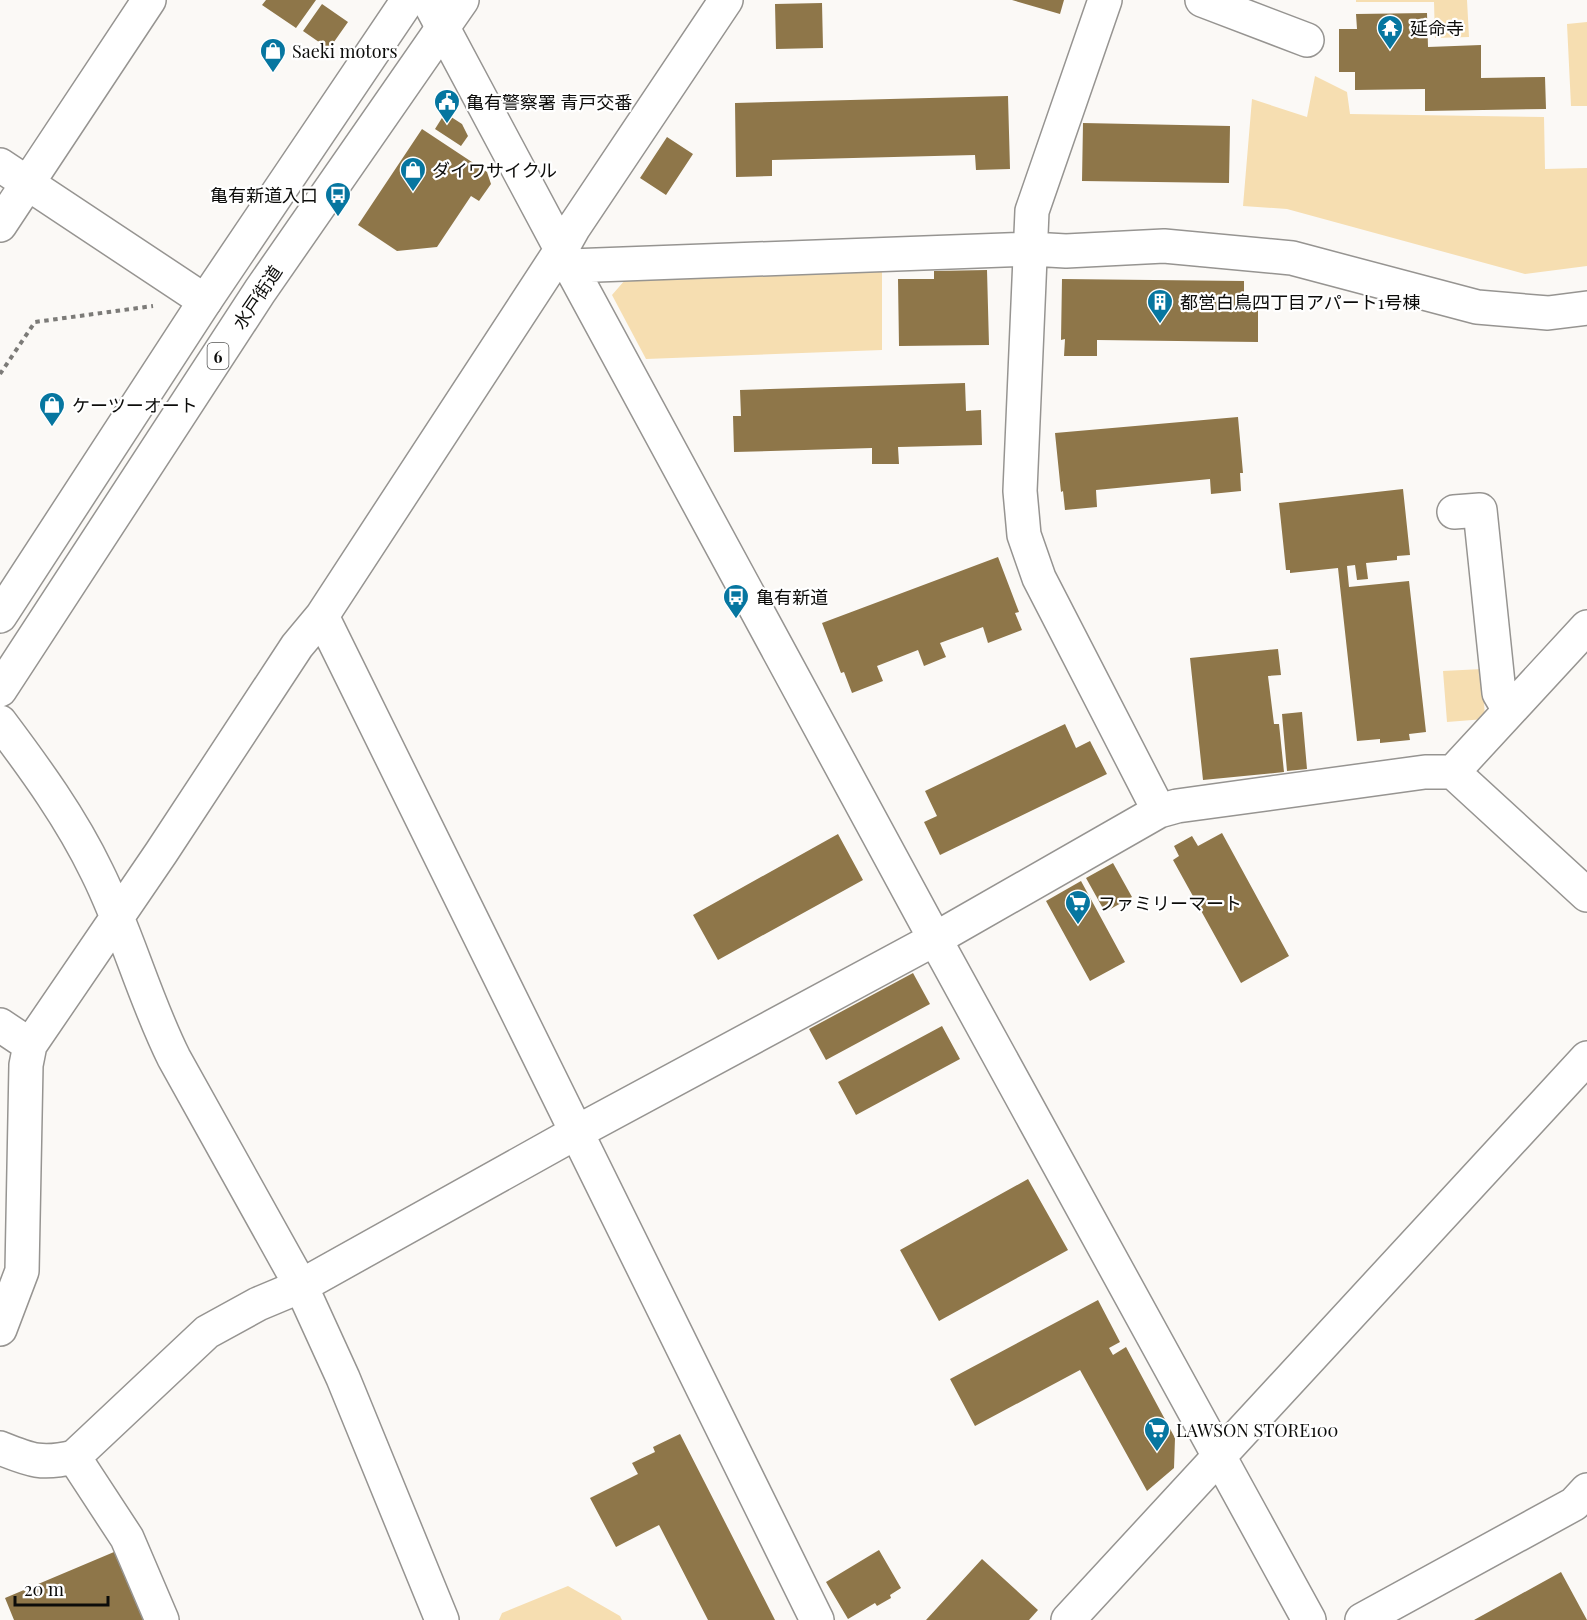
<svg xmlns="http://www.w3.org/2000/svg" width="1587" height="1620" viewBox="0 0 1587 1620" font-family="'Playfair Display','Noto Sans JP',serif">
  <rect width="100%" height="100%" fill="#fbf9f6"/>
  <path fill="#f6deb1" d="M1356,0H1467L1469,37L1435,38L1434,2H1356Z
    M1587,22V106H1571L1567,24Z
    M1315,76L1347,92L1350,114L1544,117L1545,169L1587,168V266L1525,274L1287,209L1243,206L1252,99L1307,117Z
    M882,271V350L646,359L612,295L625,280Z
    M1482,669L1485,719L1447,722L1443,671Z
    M568,1586L620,1616L622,1620H499L502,1613Z"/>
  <path fill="#8e7649" d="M266,0H316L296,28L262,5Z
    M1012,0H1064L1060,14Z
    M822,3L823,48L776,49L775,4Z
    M322,4L348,22L329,49L303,31Z
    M1427,13L1428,47L1481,45V78L1545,77L1546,109L1425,111V89L1355,90V72H1339V29H1357L1356,14Z
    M1008,96L1010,169L976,170L975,155L772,160V176L736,177L735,103Z
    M445,113L462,124L468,136L461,146L435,129Z
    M1083,123L1230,126L1229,183L1082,181Z
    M422,129L487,172L491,184L479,201L471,196L437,247L397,251L358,225Z
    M667,137L693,154L666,195L640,178Z
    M987,270L989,345L899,346L898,279H934V271Z
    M1062,279L1244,281V309L1258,310V342L1097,340V356H1064L1065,339L1061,340Z
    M965,383L966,411L981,410L982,445L898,447L899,464H872V448L734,452L733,416H741L740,390Z
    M1238,417L1243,473H1240L1241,491L1211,494L1210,479L1096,490L1097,507L1065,510L1063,491L1061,492L1055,433Z
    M1403,489L1410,555L1397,556V560L1366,563L1368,579L1357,580L1355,565L1347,566L1349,587L1409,581L1426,732L1409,734L1410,740L1380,743V739L1357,741L1338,568L1290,573V570H1286L1279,503Z
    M998,557L1019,612L1015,613L1022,630L988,643L983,627L940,643L946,657L924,666L918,650L877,666L883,681L852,693L844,672L841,673L822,623Z
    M1278,649L1281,675L1268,676L1274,724H1279L1284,772L1203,780L1190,658Z
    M1302,712L1307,769L1287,771L1282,714Z
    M1065,724L1076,748L1090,741L1107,774L940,855L924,822L937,816L925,791Z
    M1222,833L1289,956L1241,983L1173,860L1179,856L1174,846L1192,836L1198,846Z
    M838,834L863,880L718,960L693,915Z
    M1113,863L1132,897L1105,912L1086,878Z
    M1081,881L1125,962L1090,981L1046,901Z
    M913,973L930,1004L826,1060L809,1029Z
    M942,1026L960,1059L856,1115L838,1082Z
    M1028,1179L1068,1250L939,1321L900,1250Z
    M1098,1300L1120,1342L1109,1348L1113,1355L1126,1347L1175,1438L1174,1468L1147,1491L1080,1370L975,1426L950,1379Z
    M680,1434L775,1620H708L659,1525L616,1547L590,1498L638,1474L632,1463L655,1452L653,1447Z
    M879,1550L901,1588L890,1595L891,1598L877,1606L875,1603L848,1619L826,1582Z
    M114,1552L143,1620H14L5,1598Z
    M982,1559L1038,1610L1029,1620H926Z
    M1561,1572L1587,1620H1474Z"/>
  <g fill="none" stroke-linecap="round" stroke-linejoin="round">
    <defs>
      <path id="minor" d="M428,0L570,266L935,939L1309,1620
        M726,0L574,227L561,250L322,616L817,1620
        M1105,0L1032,211L1020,491L1024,535L1039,578L1159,811
        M1202,0L1307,40
        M0,165L205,301
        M0,225L149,0
        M570,266L1031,249L1066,251L1164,246L1292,258L1477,307L1548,313L1587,308
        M1454,512L1480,510L1499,693L1509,710
        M0,722C36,770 71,818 97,872C127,932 144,998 174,1058L301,1286L343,1378L442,1620
        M1453,772L1587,627
        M0,1025L30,1045
        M0,1329L22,1271L26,1065L30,1045L161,853L297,646L322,616
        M0,1448C30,1460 41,1465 74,1457L207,1332L258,1304L301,1286L577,1132L935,939L1159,811L1177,806L1425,772H1453L1587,895
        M74,1457L127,1538L162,1620
        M1068,1620L1587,1058
        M1362,1620L1574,1504L1587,1490"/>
      <path id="highway" d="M0,616L205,301L408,0
        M0,690L260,291L462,0"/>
    </defs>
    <use href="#minor" stroke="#969491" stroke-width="36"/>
    <use href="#highway" stroke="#969491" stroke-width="36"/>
    <path stroke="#7c7b78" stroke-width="4" stroke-dasharray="4.5 4.5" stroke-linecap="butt" d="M0,374L35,322L153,306"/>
    <use href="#minor" stroke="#fff" stroke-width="33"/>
    <use href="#highway" stroke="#fff" stroke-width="33"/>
  </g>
  <defs>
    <symbol id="temple-pin" viewBox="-11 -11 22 30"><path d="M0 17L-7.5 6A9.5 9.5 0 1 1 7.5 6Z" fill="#0676a0" stroke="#fff"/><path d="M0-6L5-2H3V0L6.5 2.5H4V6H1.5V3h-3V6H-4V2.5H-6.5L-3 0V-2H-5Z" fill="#fff"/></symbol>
    <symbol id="shop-pin" viewBox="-11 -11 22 30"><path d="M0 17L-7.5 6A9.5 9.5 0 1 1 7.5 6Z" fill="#0676a0" stroke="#fff"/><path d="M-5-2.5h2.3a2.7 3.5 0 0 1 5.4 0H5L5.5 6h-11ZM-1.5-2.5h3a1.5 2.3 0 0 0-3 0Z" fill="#fff"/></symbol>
    <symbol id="civic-pin" viewBox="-11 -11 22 30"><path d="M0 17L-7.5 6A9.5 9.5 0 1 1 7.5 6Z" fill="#0676a0" stroke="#fff"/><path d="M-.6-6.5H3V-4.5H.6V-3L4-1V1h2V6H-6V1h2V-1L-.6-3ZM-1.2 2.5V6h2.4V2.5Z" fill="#fff"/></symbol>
    <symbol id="bus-pin" viewBox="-11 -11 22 30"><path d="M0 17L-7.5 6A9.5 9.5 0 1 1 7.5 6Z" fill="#0676a0" stroke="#fff"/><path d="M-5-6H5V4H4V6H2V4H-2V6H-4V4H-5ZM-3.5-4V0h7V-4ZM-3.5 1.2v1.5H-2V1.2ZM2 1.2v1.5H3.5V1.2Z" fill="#fff"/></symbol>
    <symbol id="building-pin" viewBox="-11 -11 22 30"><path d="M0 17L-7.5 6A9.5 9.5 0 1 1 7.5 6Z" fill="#0676a0" stroke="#fff"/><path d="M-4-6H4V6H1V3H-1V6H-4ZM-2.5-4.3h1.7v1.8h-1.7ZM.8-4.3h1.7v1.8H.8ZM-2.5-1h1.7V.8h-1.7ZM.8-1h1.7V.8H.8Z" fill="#fff"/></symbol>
    <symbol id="supermarket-pin" viewBox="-11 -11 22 30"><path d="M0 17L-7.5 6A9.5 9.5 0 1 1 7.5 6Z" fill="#0676a0" stroke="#fff"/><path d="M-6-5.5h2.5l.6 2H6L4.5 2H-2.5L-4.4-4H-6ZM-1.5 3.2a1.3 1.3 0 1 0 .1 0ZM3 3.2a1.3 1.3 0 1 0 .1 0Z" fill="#fff"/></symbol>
  </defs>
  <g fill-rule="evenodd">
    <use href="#temple-pin" x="1375" y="13" width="30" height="40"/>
    <use href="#shop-pin" x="258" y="36" width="30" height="40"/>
    <use href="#civic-pin" x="432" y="87" width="30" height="40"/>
    <use href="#shop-pin" x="398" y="155" width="30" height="40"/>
    <use href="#bus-pin" x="323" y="180" width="30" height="40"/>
    <use href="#building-pin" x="1145" y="287" width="30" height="40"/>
    <use href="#shop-pin" x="37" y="390" width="30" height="40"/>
    <use href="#bus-pin" x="721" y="582" width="30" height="40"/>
    <use href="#supermarket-pin" x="1063" y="888" width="30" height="40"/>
    <use href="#supermarket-pin" x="1142" y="1415" width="30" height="40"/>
  </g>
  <g text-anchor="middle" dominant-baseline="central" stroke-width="4.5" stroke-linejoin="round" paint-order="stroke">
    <rect fill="#fff" stroke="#555554" stroke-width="1.5" x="207.5" y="343" width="21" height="26" rx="4.5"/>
    <g font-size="16" font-weight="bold" fill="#0c0c0a">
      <text x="218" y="356">6</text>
    </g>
    <g font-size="18" fill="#0c0c0a" stroke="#fff" text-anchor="start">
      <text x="1410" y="28">延命寺</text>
      <text x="292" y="51">Saeki motors</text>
      <text x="466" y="102">亀有警察署 青戸交番</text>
      <text x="432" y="170">ダイワサイクル</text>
      <text x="318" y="195" text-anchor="end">亀有新道入口</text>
      <text x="1180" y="302">都営白鳥四丁目アパート1号棟</text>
      <text x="72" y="405">ケーツーオート</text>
      <text x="756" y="597">亀有新道</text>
      <text x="1098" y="903">ファミリーマート</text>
      <text x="1176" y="1430">LAWSON STORE100</text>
    </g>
    <g font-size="18" fill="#0c0c0a" stroke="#fff">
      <text transform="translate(257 297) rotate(-56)">水戸街道</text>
    </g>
  </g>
  <path d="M15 1596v9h93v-9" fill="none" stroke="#0c0c0a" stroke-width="3"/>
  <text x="24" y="1596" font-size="18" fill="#0c0c0a" stroke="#ffffff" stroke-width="4.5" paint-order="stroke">20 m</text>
</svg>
